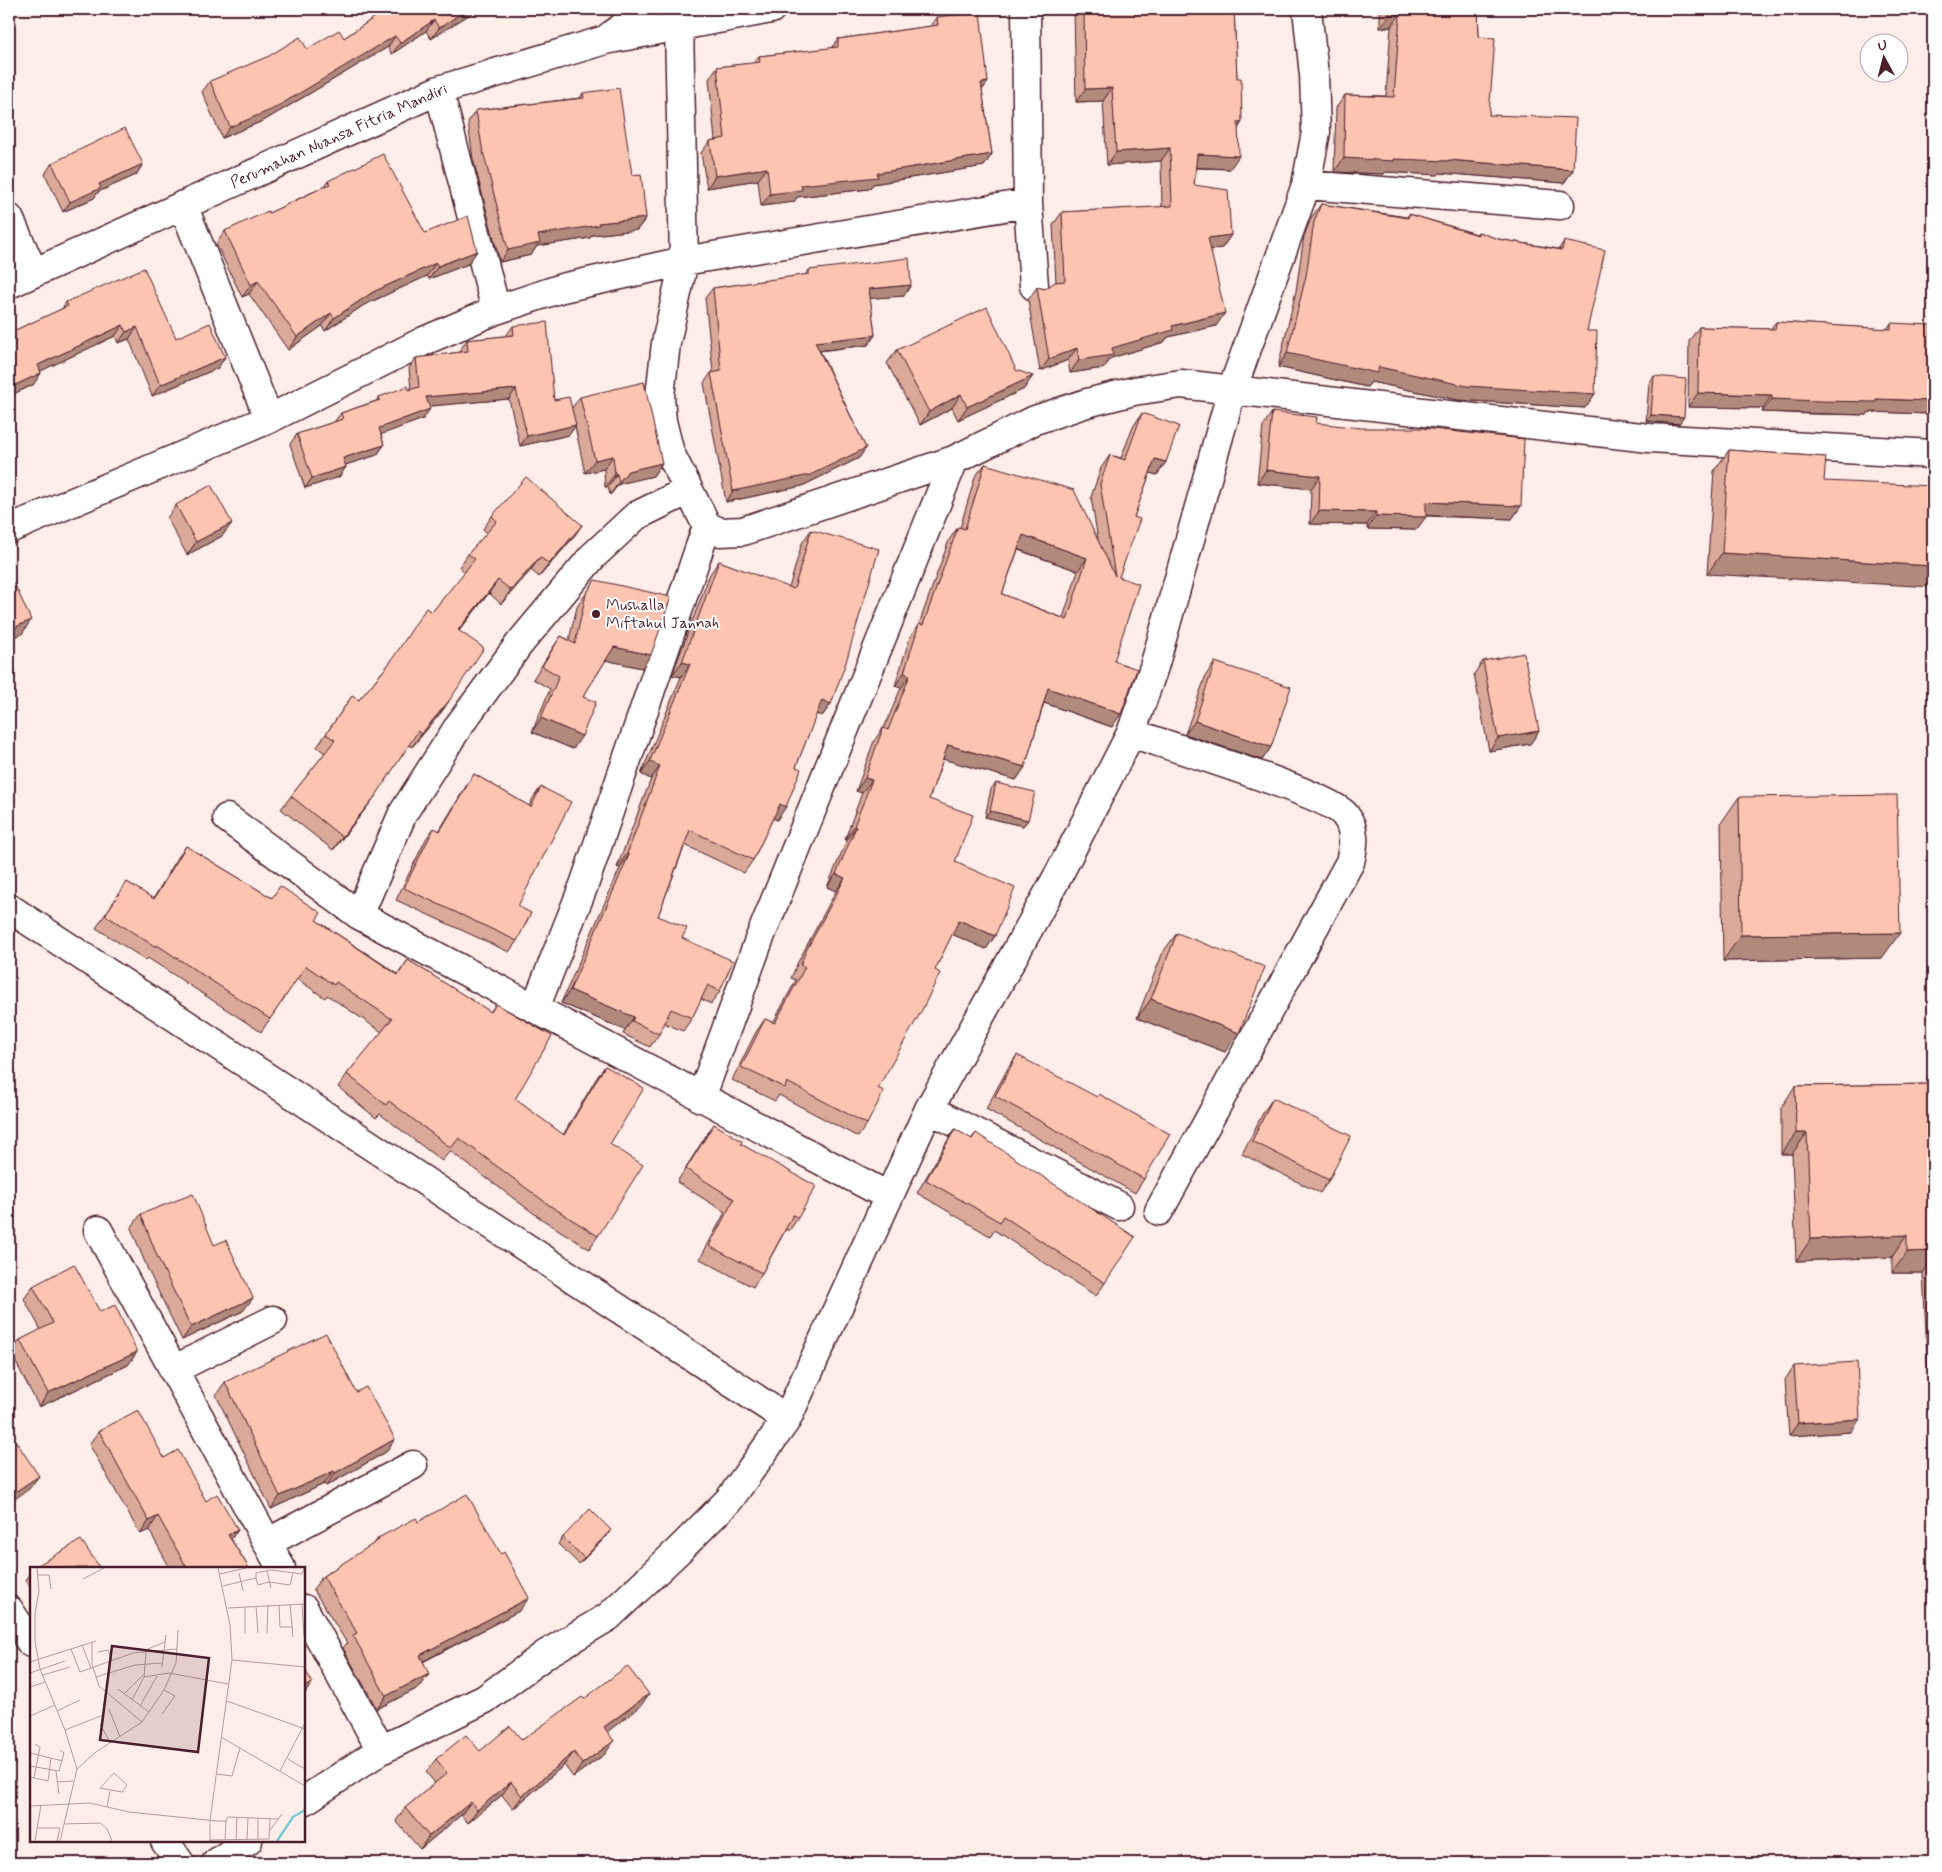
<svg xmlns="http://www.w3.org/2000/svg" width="1942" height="1872" viewBox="0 0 1942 1872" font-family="Mynerve,sans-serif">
  <rect width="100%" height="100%" fill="#feede8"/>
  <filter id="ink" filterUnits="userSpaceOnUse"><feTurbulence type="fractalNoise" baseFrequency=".02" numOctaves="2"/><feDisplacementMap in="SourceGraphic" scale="10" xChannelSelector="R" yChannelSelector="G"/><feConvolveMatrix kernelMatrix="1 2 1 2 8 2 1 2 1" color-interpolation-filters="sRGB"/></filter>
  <g filter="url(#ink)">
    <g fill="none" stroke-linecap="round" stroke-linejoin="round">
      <defs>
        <path id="minor" d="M1026,9L1028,203L1034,286
          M609,37L646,9
          M439,90L496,310
          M1306,185L1560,205
          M183,205L269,419
          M9,218L33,271
          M9,284L439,90L605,40L771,9
          M707,526L720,532L743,531L954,460L1035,420L1087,403L1134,391L1181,384L1649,438L1933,454
          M9,529L269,419L424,341L496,310L562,288L684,261L1028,203
          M1131,733C1166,745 1329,794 1345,815C1356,829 1354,845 1350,862L1159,1211
          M227,818L359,915L888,1196
          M9,908L787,1419
          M359,915L403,813L460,724L520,643L593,556L636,516L687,491
          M535,1008L584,885L707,526L670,453L662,421L660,396L666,343L684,261L679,25
          M701,1098L759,940L954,460
          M929,1109L1119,1206
          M98,1230L281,1568
          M173,1370L273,1320
          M267,1543L413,1465
          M304,1609L381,1750
          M9,1610L31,1643
          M304,1801L381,1750L485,1699L546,1654L608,1617L679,1550L729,1500L787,1419L929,1109L1060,872L1131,733L1154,667L1232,390L1306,185L1316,132L1314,75L1307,9
          M165,1841L180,1863
          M216,1863L248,1841"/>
      </defs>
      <use href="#minor" stroke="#4a1f2b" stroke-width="31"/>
      <use href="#minor" stroke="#fff" stroke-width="28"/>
    </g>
    <path fill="#daa999" stroke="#4a1f2b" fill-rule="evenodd" d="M387,9H478L431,39L426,31L392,54L388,47L265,120L222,138L202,92L210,81L344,38Z
      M485,9H493L488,12Z
      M1074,9H1234L1237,78L1242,122L1238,129L1230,169L1196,168L1194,185L1231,235L1222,248L1210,249L1216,326L1168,337L1164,342L1111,358L1104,368L1070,373L1068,360L1040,371L1028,300L1037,287L1045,289L1056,282L1053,225L1062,212L1162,207L1161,161L1107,165L1103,101L1076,102Z
      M1380,9H1478L1479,37L1489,115L1573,170L1564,183L1440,173L1438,175L1386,172L1384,174L1334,172L1336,108L1345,95L1386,96L1391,27L1380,28Z
      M937,17L988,82L982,90L992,154L984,166L873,184L869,189L797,197L794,202L761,206L758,180L707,188L701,153L710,141L715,140L709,79L717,67L754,63L759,56L832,48L838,39L931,26Z
      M583,93L632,175L646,218L637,230L592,235L590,238L537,246L531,255L500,262L473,159L468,122L476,110L580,98Z
      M52,163L143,164L136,175L98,192L94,198L63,212L45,174Z
      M328,181L425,233L477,251L468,264L429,279L427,276L364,305L325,331L322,326L288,350L249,294L242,297L216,244L225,231L269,213L325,186Z
      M1321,204L1407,217L1409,214L1477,234L1478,232L1498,239L1559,249L1564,241L1587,331L1585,408L1458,400L1371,382L1367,387L1278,367L1296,291L1304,236L1311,218Z
      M809,270L904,296L870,298L875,335L868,345L820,351L866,448L859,458L802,486L726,502L704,383L711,373L713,372L705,298L713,288L805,275Z
      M66,302L176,338L218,368L152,396L129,339L118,343L115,336L40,371L41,373L33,385L9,396V333L62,309Z
      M1776,322L1887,329L1891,323L1930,349H1933V417H1931V414L1869,412L1867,415L1810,414L1762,412L1763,408L1688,407L1689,341L1699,327L1770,329Z
      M513,326L554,400L572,408L580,397L662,463L653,476L619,484L610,495L608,487H605L604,469L585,473L575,426L569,435L520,446L509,399L429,406L423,419L381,434L384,445L377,455L345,465L346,467L339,477L305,488L290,444L297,434L334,422L341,413L376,401L379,397L411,390L409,368L416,358L461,352L460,350L467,340L506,336Z
      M897,350L1024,389L958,420L952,408L920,425L887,363Z
      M1654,376L1679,424L1646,421L1649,383Z
      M1272,412L1316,423L1521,506L1512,519L1426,516L1416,530L1367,529V525L1310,524L1311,489L1257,483L1263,426Z
      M1142,413L1166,462L1157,475L1150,473L1134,517L1119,577L1114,661L1112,727L1044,703L1025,767L1016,780L943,759L929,799L955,862L995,936L986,949L952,934L878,1088L867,1124L858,1137L779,1095L775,1101L732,1080L756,1032L765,1019L773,1023L796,980L791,978L798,962L836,891L827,887L847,840L845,839L862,793L856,791L874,741L883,728H884L901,688L895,686L910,637L919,624L949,540L958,527L960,528L975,477L985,464L1098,540L1091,497L1101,468L1110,455L1121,458L1133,427ZM1018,550L1078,571L1063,618L1002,594Z
      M1729,450L1826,457L1707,574L1714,471Z
      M176,505L232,523L222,536L187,555L167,518Z
      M492,516L573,538L539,577L531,570L501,604L489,593L459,631L449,701L440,714L412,747L409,745L367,807L333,850L281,809L291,796L325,753L317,747L352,696L359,700L432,612L465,572L459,567L468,554L487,533L483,529Z
      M811,530L831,704L822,716L816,714L796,767L777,820L773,818L753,860L744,873L685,845L658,916L682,938L720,991L711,1004L701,999L692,1018L683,1031L664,1023L659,1034L650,1047L623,1034L625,1030L561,1003L620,868L617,867L651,779L641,774L681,677L672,675L710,574L719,561L789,588L802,543Z
      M595,580L642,668L606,660L583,697L573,749L532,732L550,689L533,679L552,649L561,636L569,640L577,607Z
      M1483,661L1539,731L1530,744L1489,751L1474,674Z
      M1215,662L1271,747L1262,760L1185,734L1206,675Z
      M474,774L529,806L533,798L541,787L518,906L517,941L509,952L396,900L426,839L434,828L439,831L466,786Z
      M996,783L1028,820L1023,826L985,817L991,789Z
      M1739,797L1882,958L1723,961L1721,823Z
      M186,846L272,898L316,920L398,974L408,960L490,1012L496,1004L515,1099L563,1135L596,1079L605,1066L610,1144L598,1236L589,1249L540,1218L450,1151L442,1161L380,1114L376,1118L338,1087L347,1074L382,1032L327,995L325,998L297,979L261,1032L148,958L146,960L96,928L127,882L153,899L177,859Z
      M1177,933L1225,1052L1137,1018L1163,952Z
      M1017,1055L1144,1179L1135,1193L986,1109L1008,1068Z
      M1933,1084V1373H1928L1923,1273H1892V1257L1796,1261L1792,1154H1781V1108L1795,1086Z
      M1273,1098L1329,1180L1320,1193L1242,1154L1264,1111Z
      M714,1124L741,1144L798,1218L789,1231L786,1229L762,1273L753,1287L700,1259L725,1212L677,1182L705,1137Z
      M955,1129L971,1139L976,1133L1105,1283L1096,1296L994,1230L990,1236L917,1193L946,1143Z
      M141,1214L214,1245L243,1311L182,1340L148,1270L131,1228Z
      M33,1286L137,1352L128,1365L39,1407L11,1353L20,1340L41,1330L24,1299Z
      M1794,1366L1851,1432L1789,1436L1785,1380Z
      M225,1382L386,1452L326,1486L324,1484L271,1509L216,1395Z
      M99,1431L164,1458L206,1501L238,1530L231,1539L249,1568H170L149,1530L140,1534L89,1444Z
      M418,1522L519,1611L423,1662L429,1674L420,1687L377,1709L343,1648L347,1643L313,1589L323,1576L374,1544L378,1538Z
      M607,1536L579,1564L558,1544L563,1537Z
      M31,1573V1589L26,1580Z
      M584,1699L640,1707L607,1731L605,1754L573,1777L564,1765L513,1809L502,1795L468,1823L461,1815L420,1849L396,1821L405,1808L435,1783L426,1772L436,1759L480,1751L522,1740Z"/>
    <path fill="#b1897d" stroke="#4a1f2b" d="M468,9H478L431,39L439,28Z
      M1400,14L1391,27L1380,28L1390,15Z
      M434,20L426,31L392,54L400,43Z
      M395,36L388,47L265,120L222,138L230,127Z
      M988,82L979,94L981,83Z
      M1112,88L1103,101L1076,102L1085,89Z
      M1238,122H1242L1233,135Z
      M1170,148L1161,161L1107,165L1116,152Z
      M992,154L984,166L873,184L869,189L797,197L794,202L761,206L770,194L801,185Z
      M1197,154L1239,156L1230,169L1188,167Z
      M1344,158L1448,160L1573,170L1564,183L1440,173L1438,175L1386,172L1384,174L1334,172Z
      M143,164L136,175L98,192L94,198L63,212L70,202L99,184Z
      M767,168L758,180L707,188L715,176Z
      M646,218L637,230L592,235L590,238L537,246L531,255L500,262L508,250L538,235L598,223Z
      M1231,235L1222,248L1199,251L1208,238Z
      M477,251L468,264L429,279L438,266Z
      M436,263L427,276L364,305L325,331L334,318L373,292Z
      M258,281L249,294L242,297L251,285Z
      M911,285L904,296L862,299L869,289Z
      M331,313L322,326L288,350L297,337Z
      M1225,313L1216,326L1168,337L1164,342L1111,358L1104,368L1070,373L1079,360L1112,348L1172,326Z
      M123,325L115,336L30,376L38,365Z
      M137,327L129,339L118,343L126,332Z
      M875,335L868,345L808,352L815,342Z
      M1077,348L1068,360L1040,371L1049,359Z
      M1287,353L1379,367L1595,394L1585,408L1458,400L1371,382L1367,387L1278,367Z
      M225,357L218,368L152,396L160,385Z
      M41,373L33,385L9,396V388Z
      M1033,376L1024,389L958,420L967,407Z
      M516,389L509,399L419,407L426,397Z
      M1698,393L1772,395L1763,408L1688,407Z
      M961,394L952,408L920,425L929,412Z
      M1772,399H1876L1933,401V411L1931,414L1869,412L1867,415L1762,412Z
      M430,409L423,419L372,438L379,428Z
      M1651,415L1684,417L1679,424L1646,421Z
      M576,425L569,435L520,446L527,436Z
      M384,445L377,455L336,468L343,458Z
      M866,448L859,458L802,486L726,502L733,491Z
      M613,456L604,469L585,473L595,460Z
      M1155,459L1166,462L1157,475L1146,472Z
      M662,463L653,476L619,484L610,495L619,482L628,471Z
      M346,467L339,477L305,488L312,478Z
      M1266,470L1320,476L1311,489L1257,483Z
      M615,474H617L608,487H605Z
      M1426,502L1521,506L1512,519L1417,515Z
      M1319,511L1376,512L1367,525L1310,524Z
      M1376,516L1426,517L1416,530L1367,529Z
      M232,523L222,536L187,555L196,542Z
      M582,525L573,538L539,577L549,564Z
      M1023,535L1087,558L1078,571L1014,548Z
      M1722,553L1933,566V587L1707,574Z
      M540,557L531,570L501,604L511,590Z
      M498,580L489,593L449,643L458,630Z
      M31,620L22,634L9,639V630Z
      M614,647L651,655L642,668L605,660Z
      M682,662L690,664L681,677L672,675Z
      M904,673L910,675L901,688L895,686Z
      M1048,688L1121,714L1112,727L1039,701Z
      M822,700L831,704L822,716L813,713Z
      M449,701L440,714L412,747L421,734Z
      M541,718L582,736L573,749L532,732Z
      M1195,721L1271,747L1262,760L1185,734Z
      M1539,731L1530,744L1489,751L1498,738Z
      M948,745L1025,767L1016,780L939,758Z
      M650,761L660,766L651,779L641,774Z
      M865,778L872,780L862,793L856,791Z
      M377,794L367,807L333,850L342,837Z
      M780,804L786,807L777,820L771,817Z
      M990,811L1028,820L1023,826L985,817Z
      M854,826L856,827L847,840L845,839Z
      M627,854L629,855L620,868L617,867Z
      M836,874L845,878L836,891L827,887Z
      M959,920L995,936L986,949L949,933Z
      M1900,933L1882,958L1723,961L1741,935Z
      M570,990L634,1017L625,1030L561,1003Z
      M1151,999L1239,1033L1225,1052L1137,1018Z
      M1796,1133H1807L1792,1154H1781Z
      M1907,1235L1892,1257L1796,1261L1811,1239Z
      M1933,1251V1258L1923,1273H1892L1907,1252Z
      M253,1298L243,1311L182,1340L191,1327Z
      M137,1352L128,1365L39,1407L48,1393Z
      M1933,1365V1373H1928Z
      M1860,1419L1851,1432L1789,1436L1798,1423Z
      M395,1439L386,1452L326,1486L335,1473Z
      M334,1471L324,1484L271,1509L280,1496Z
      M39,1476L29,1489L9,1503V1496Z
      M158,1516L149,1530L140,1534L149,1521Z
      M238,1530L228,1543V1535Z
      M611,1530L607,1536L579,1564L584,1558Z
      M529,1598L519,1611L410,1668L420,1655Z
      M429,1674L420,1687L377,1709L386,1696Z
      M312,1683L304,1695V1687Z
      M649,1694L640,1707L595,1741L604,1727Z
      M614,1741L605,1754L573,1777L582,1764Z
      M574,1752L564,1765L513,1809L522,1796Z
      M511,1782L502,1795L468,1823L477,1810Z
      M471,1802L461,1815L420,1849L429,1836Z"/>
    <path fill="#fdc4b2" stroke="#4a1f2b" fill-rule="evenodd" d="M387,9H468L439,28L434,20L400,43L395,36L273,109L230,127L210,81L269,56L300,37L307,49L339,30L344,38Z
      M1084,9H1234L1237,78H1241L1242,122H1238L1239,156L1197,154L1194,185L1228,190L1231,235L1208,238L1225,313L1172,326L1173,330L1112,348L1113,355L1079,360L1077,348L1049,359L1037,287L1045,289L1055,282L1065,281L1062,212L1172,206L1170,148L1116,152L1112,88L1085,89Z
      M1389,9H1478L1479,37L1495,38L1489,115L1576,118L1573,170L1448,160V161L1394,159V161L1344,158L1345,95L1394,97L1400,14L1390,15Z
      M980,12L988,82L981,83L992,154L877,173L878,177L801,185L802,190L770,194L767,168L715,176L710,141L725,138L717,67L760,62L759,56L838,47V39L938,25L937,17Z
      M619,88L632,175L641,174L646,218L598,223L599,225L538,235L540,243L508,250L482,147L476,110L584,98L583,93Z
      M125,128L143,164L99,184L101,188L70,202L52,163Z
      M383,154L425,233L468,216L477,251L438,266L436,263L373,292L334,318L331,313L297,337L258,281L251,285L225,231L268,211L269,213L330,184L328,181Z
      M1321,204L1408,218L1409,214L1478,235V232L1498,239L1562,250L1564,241L1605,250L1587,331H1597L1595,394L1467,386L1379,367L1377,373L1287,353L1306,276L1314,222Z
      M909,258L911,285L869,289L875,335L815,342L866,448L810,475L733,491L711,373L721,371L713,288L809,274V270Z
      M144,268L176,338L210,323L225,357L160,385L137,327L126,332L123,325L38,365L41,373L9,388V333L68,306L66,302Z
      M987,307L1016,370L1033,376L967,407L961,394L929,412L897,350Z
      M547,322L554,400L569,397L576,425L527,436L516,389L426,397L430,409L379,428L384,445L343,458L346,467L312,478L297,434L343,419L341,413L380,400L379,397L408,386L409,390L419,387L416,358L468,351L467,340L514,335L513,326Z
      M1776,322L1891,329V323L1931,325L1930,349H1933V401L1876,399V402L1819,401L1772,399V395L1698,393L1699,327L1775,329Z
      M1654,376L1686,379L1684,417L1651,415Z
      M644,382L662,463L628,471L619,482L617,474H615L613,456L595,460L580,397Z
      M1272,412L1317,417L1316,423L1361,428H1422L1524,439L1521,506L1426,502V517L1376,516V512L1319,511L1320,476L1266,470Z
      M1142,413L1179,426L1166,462L1155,459L1134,517L1140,519L1119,577L1139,584L1114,661L1137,669L1121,714L1048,688L1025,767L948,745L929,799L973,815L955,862L1015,888L995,936L959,920L935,970L940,973L922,1010L878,1088L884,1091L867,1124L787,1082L785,1088L741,1067L765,1019L775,1023L805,967L800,965L807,949L845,878L836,874L856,827L854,826L872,780L865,778L883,728L888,730L910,675L904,673L919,624L923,625L958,527L965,529L985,464L1074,490L1115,576L1100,484L1110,455L1125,460ZM1023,535L1087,558L1067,620L1002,594Z
      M1729,450L1826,457L1824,481L1933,486V566L1722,553Z
      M526,477L582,525L549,564L540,557L511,590L498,580L458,630L484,648L449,701L421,734L418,731L377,794L342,837L291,796L335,740L326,734L352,696L359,700L389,664L426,608L432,612L475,559L468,554L497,521L492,516Z
      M211,485L232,523L196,542L176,505Z
      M811,530L879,549L846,662L831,704L822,700L796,767L801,769L786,807L780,804L753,860L690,830L658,916L687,928L682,938L733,961L720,991L708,985L692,1018L671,1009L659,1034L632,1021L634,1017L570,990L629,855L627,854L660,766L650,761L690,664L682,662L719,561L794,589Z
      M595,580L671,597L651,655L614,647L583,697L596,702L582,736L541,718L559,676L542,666L561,636L575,644L586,594Z
      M14,583L31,620L9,630V586Z
      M1524,653L1539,731L1498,738L1483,661Z
      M1215,662L1291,687L1271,747L1195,721Z
      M474,774L531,807L541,787L571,802L518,906L531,913L517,941L404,888L434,828L440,831Z
      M996,783L1035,792L1028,820L990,811Z
      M1897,795L1900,933L1741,935L1739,797Z
      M186,846L272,898L280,886L321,913L316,920L398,975L408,960L491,1012L496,1004L552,1036L515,1099L564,1135L605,1066L644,1088L610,1144L643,1165L598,1236L549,1205L459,1138L451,1148L389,1101L386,1105L347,1074L392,1019L336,982L334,985L306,966L270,1019L157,945L156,947L105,915L127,882L154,899Z
      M1177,933L1265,967L1239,1033L1151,999Z
      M1017,1055L1097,1097L1099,1094L1170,1134L1144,1179L995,1096Z
      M1933,1084V1251L1907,1252V1235L1811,1239L1807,1133H1796L1795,1086Z
      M1273,1098L1351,1136L1329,1180L1252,1141Z
      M714,1124L742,1141L741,1144L816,1186L798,1218L793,1215L762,1273L709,1246L734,1199L686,1169Z
      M955,1129L972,1139L976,1133L1135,1237L1105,1283L1003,1216L1000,1222L926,1180Z
      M193,1194L214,1245L226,1240L253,1298L191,1327L157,1256L141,1214Z
      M74,1264L100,1312L115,1305L137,1352L48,1393L20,1340L53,1323L33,1286Z
      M326,1333L356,1392L366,1387L395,1439L335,1473L334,1471L280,1496L225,1382Z
      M1857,1362L1860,1419L1798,1423L1794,1366Z
      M138,1410L164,1458L178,1450L206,1501L217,1494L238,1530L228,1535L249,1568H187L158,1516L149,1521L99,1431Z
      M9,1431L39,1476L9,1496Z
      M467,1494L501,1554L504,1552L529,1598L420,1655L429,1674L386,1696L353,1635L357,1633L323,1576L379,1540L378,1538L416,1518L418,1522Z
      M590,1509L611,1530L584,1558L563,1537Z
      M81,1540L100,1568H36L35,1567Z
      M627,1666L649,1694L604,1727L614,1741L582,1764L574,1752L522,1796L511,1782L477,1810L471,1802L429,1836L405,1808L447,1773L436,1759L466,1735L480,1751L510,1726L522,1740L582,1697L584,1699Z
      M304,1667L312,1683L304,1687Z"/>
  </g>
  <circle fill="#4a1f2b" stroke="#fff" stroke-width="2" cx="596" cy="614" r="5"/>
  <g text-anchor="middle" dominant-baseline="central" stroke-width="4" stroke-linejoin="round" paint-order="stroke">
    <g font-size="16" fill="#4a1f2b" stroke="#fff">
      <text transform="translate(339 136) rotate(-24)">Perumahan Nuansa Fitria Mandiri</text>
    </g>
    <g font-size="16" fill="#4a1f2b" stroke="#fff" text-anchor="start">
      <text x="606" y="605">Mushalla<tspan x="606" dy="18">Miftahul Jannah</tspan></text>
    </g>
  </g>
  <g transform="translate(30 1567)">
    <rect width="275" height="275" fill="#feede8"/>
    <path fill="none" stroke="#7bcbd7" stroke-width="2.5" d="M247,274L263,250L275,243"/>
    <path fill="none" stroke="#b69b9c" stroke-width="1" d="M7,1L9,24L5,46V74L10,102L35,163L47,202M237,4L241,21M209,6L213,24M190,7L216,1M8,8H19L21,22M226,11L228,18L239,15L260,18L263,6M53,12L74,1M193,19L226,11V6L241,3L272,7L274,1M260,37L263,70M272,37L274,69M249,38L250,60H262M226,39L228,66M215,40V66M198,41L275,37M237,66L238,38M62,75V97L69,119L112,155M52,78L61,101M41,82L50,105L103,86L147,82M113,84L135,75M68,85L78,83L82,93M202,93L275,100M0,95L66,74M132,100L136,68M0,106L35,94M13,108L40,100M66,110L105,98L132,96M114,110L139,106L198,117M0,120L15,115M88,122L119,145M94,127L113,108M102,133L114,110L116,85M197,134L275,162M110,139L127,109M79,142L90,170M27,144L50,133M132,147L145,129L134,123M0,149L25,138M70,157L80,175M35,163L73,148M191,170L275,219M0,186L33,194M258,192L275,202M0,199L29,204L34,186L30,183M26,204L29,227M250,204L275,156M84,206L97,218L92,225L70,221ZM187,207L202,209L210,181M0,210L18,214L21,191M4,211L10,180L5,177M27,215L43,214M0,239L60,236L99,245L187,254H196L198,250L248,252M77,240L80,224M228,251V272M34,257L70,256L77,262L82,274M7,261H30L27,274M240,263L252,247M217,272L218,251M180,273L239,272L240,252M195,273L196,254M206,273L207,250M5,274L11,238M30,274L47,202L66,185L112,155L134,123L146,96L148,63M180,274V253L202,93L200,58L188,1"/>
    <path fill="#4a1f2b" fill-opacity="0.15" stroke="#4a1f2b" stroke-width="2.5" d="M82,79L179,91L168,185L70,173Z"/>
    <rect width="275" height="275" fill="none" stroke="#4a1f2b" stroke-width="2.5"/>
  </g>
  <rect width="1942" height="1872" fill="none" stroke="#fff" stroke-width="30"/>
  <rect x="15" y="15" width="1912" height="1842" fill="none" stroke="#4a1f2b" stroke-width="2" filter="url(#ink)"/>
  <g transform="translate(1884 58) rotate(353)"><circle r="24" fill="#ffffff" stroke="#b7a5aa"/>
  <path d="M0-4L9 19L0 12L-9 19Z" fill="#4a1f2b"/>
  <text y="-8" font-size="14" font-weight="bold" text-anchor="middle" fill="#4a1f2b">U</text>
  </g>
</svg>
